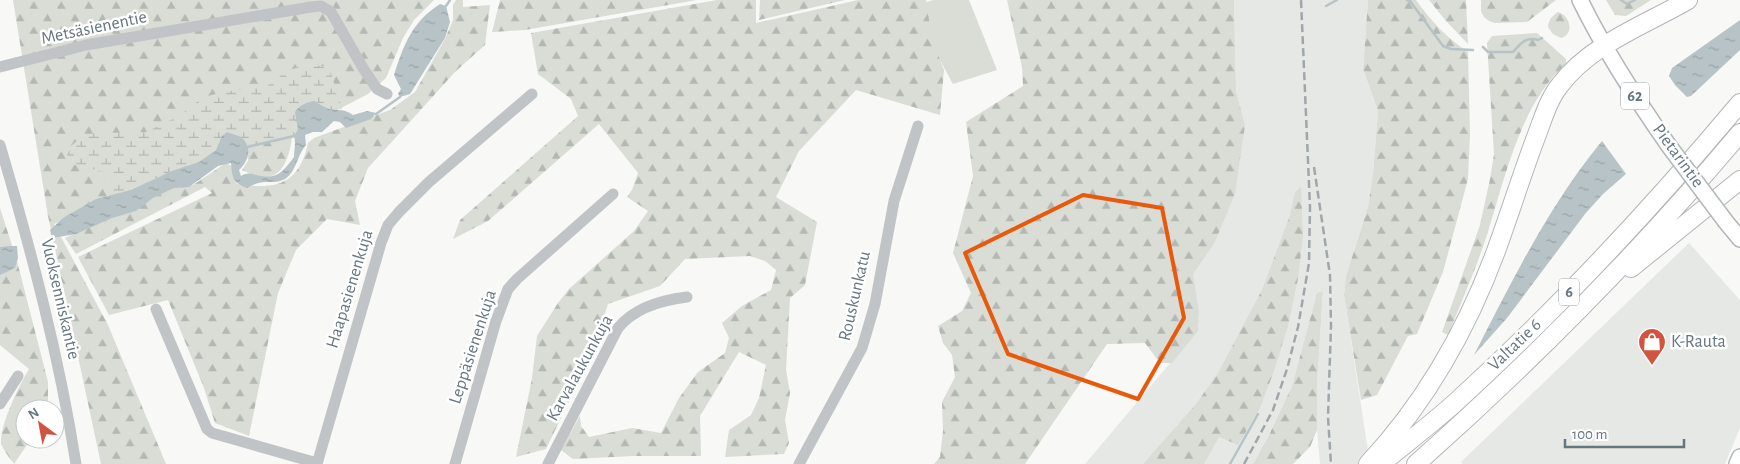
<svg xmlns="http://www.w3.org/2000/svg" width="1740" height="464" viewBox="0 0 1740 464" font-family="'Alegreya Sans',sans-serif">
  <defs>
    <pattern id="forest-firs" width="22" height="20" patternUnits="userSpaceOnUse" patternTransform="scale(1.25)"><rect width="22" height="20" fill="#d9ddd6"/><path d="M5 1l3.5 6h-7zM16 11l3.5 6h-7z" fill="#b4b8b3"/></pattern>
    <pattern id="wetland-marsh" width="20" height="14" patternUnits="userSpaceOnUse" patternTransform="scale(1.25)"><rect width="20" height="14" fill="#d9ddd6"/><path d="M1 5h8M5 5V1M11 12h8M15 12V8" fill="none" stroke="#b4b8b3"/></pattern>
    <pattern id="water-ripples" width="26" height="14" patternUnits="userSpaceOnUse" patternTransform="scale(1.25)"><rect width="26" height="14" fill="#b7c3c6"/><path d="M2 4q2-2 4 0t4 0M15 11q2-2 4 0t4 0" fill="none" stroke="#99a3a6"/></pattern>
  </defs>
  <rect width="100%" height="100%" fill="#f8f8f6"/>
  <path fill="#e6e8e6" d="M1234,0H1368L1363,69L1378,111L1373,173L1368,207L1346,276L1344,295L1370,464H1320L1317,430V384L1323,291L1317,293L1292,386L1270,433L1253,464H1085L1198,330L1199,311L1192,274L1214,244L1245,125L1236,91Z
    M1689,243L1740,300V428L1725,464H1463L1461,462Z"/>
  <path fill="#d9ddd6" d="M933,0H969L997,70L953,84L935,51L921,4Z"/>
  <path fill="url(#forest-firs)" d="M13,0H434L414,20L403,38L386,78L368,94L293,133C288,166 279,189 242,170L248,161V145L54,224L108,325L166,464H101L48,216Z
    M456,0H463V7L490,5L485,45L456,71L368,168L355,201L360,225L327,219L296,250L278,293L249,436L215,423L204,388L168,300L109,315L78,257L212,193L205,187L76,254L65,238L118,214L156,192L185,184L193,185L226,163L233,167L237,184C276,190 299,185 308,143L314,138L390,110L415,92L445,39L453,20V5Z
    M500,0H697L525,30L492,32Z
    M717,0H756V23L858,0H926L932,39L944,70L940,115L856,90L799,151L776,197L817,222L805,285L790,298L786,370L790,393L785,420L789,443L784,454L725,457L729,430L751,415L759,398L766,365L739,352L700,416L701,456H633L573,459L561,450L580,416L581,426L589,437L632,428L661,433L679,398L698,372L725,353L729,338L722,323L742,306L771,290L776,270L765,261L750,256L685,259L660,286L608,304L591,356L546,449L516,457L532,378L537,336L558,303L569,289L634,231L648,211L627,197L632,190L638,173L599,124L488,221L453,239L460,220L578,116L571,99L538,74L531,33Z
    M760,0H845L759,20Z
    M1007,0H1234L1236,91L1245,125L1235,194L1214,244L1193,274L1199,311L1198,331L1172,363H1160L1145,343L1107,344L1025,464H934L940,457L943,431L942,402L955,377L952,355L943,343L938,326L962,311L971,293L953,253L973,176L966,122L1023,86L1022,67Z
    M1368,0H1416C1431,21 1447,38 1468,52L1470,134L1468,179L1443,272L1417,334L1408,336L1377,395L1361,400L1344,295L1346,276L1368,207L1373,173L1378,111L1363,69Z
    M1429,0H1466L1468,44L1446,21Z
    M1481,0H1556L1527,22L1495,23L1489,21L1484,17L1481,11Z
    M1606,0H1651L1626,16L1615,15Z
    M1558,12C1570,15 1575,34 1561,38L1553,34L1548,27C1549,19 1552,16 1558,12Z
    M1537,33L1566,59V64C1520,103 1504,182 1486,238C1475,271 1461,303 1448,335L1442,332L1480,225L1490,179L1494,154L1487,43L1492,36Z
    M1301,187L1303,236L1298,279L1288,326L1274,371L1260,408L1238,445L1219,437L1204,464H1143L1196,404L1218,373L1262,290L1290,215L1295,192Z
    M0,208L17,261L48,382V409H25V439H31L14,464C10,458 4,451 1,444C0,424 19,386 29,369L0,345Z
    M1323,291L1317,384V430L1310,447L1293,464H1253L1270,433L1292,386L1317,293Z"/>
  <path fill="url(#wetland-marsh)" d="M315,65L329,67L342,109H331L314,101L295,121L298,129L294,136L247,147L246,144L222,136L216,150L199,162L172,171L131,190L107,196L108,186L112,180L109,173L71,164L65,160L71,146L78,140L94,133L146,132L181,115L193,104L211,95L230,91L267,86L287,71L302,66Z"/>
  <path fill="url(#water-ripples)" d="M440,4L446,6L450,22L445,38L410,94L400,97L398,94L401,89L394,75C404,44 412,22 440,4Z
    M1740,20V50L1691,96L1687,97L1675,85L1669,76L1672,68Z
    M314,101C319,104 324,107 329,109C340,111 343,108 353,115L367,111L376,113L371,119L346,128L340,122L334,121L322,132H313L305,135L306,145C297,155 297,171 285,179C278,183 272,182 265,182C259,182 252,185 247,188C233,183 232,177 231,163L218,166L189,187L174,188L153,198L136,211L112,218L76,234L52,238L50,230L63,218L96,199L131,190L172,171L199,162L216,150L222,136L227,132C231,134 238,135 242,138C253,148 248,162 239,170L241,176C247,173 249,173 256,175C277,180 282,173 294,157C294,150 296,143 294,136L298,129L295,112C300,105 305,103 314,101Z
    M1602,141L1626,174L1603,194L1585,214L1507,318L1474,355C1512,281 1549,205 1602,141Z
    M9,246H17L18,258L15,268L0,275V247Z"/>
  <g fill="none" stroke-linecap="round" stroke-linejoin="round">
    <path stroke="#b7c3c6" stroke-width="2.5" d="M1407,0L1410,1L1443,46L1451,49L1473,50
      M1621,0L1627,4L1635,0
      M446,6L450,0
      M1326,6L1337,0
      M1483,47L1488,52H1513C1520,44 1526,36 1538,40L1542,38
      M376,114L400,97
      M247,147L294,136
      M1230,464L1258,414"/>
    <defs>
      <path id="major" d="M1580,0C1605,51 1636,99 1669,146
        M1726,222L1740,239
        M1737,464L1740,457"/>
      <path id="highway" d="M1631,268L1740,180
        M1368,464C1425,403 1467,329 1496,251C1510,213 1522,174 1536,137C1543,119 1548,100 1560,85C1591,44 1645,25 1688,0
        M1381,464C1406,443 1433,423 1457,401C1558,309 1652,208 1740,103
        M1416,464C1531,362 1641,251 1740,133"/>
    </defs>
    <use href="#major" stroke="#b2b7ba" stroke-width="18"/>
    <use href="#highway" stroke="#b2b6b9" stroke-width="20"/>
    <path stroke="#c0c4c7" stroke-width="11" d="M0,67L86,45L311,7L321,6L331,12L363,68L377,89L387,94
      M0,145C31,250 59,355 76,464
      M156,309L207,429L212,433L317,463
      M0,404L18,376
      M317,464L381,243L388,225L399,212L429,182L532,94
      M455,464L496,321L508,289L517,279L613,194
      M548,464L618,328C635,307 662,300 687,297
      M799,464L862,348L875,304L894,201L918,126"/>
    <use href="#major" stroke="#fff" stroke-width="15"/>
    <use href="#highway" stroke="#fff" stroke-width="18"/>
    <path stroke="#a0a7ab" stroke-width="2.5" stroke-dasharray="8 4" stroke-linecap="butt" d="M1314,167L1330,275L1331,326L1328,417L1331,464
      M1244,464L1273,410L1287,369L1298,327L1309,263L1310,207L1301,0"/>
    <defs>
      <path id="major-bridge" d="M1669,146L1726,222"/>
    </defs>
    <use href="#major-bridge" stroke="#b2b7ba" stroke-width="18" stroke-linecap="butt"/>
    <use href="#major-bridge" stroke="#fff" stroke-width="15"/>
  </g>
  <path fill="none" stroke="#e8590c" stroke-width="4" stroke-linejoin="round" d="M1083,195L1162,208L1184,318L1138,399L1008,354L965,253Z"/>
  <defs>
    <symbol id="shop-pin" viewBox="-11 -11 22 30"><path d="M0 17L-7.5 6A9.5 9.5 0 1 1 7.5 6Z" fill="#d0543f" stroke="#fff"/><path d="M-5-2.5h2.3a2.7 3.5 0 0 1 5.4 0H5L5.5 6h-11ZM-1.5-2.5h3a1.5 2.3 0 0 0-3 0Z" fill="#fff"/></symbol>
  </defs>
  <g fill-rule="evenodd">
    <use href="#shop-pin" x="1636" y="326" width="32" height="43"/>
  </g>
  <g text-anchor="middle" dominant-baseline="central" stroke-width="5" stroke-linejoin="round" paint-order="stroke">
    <g fill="#fff" stroke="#949fa5" stroke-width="1">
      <rect x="1621" y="82.5" width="28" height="27" rx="4"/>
      <rect x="1559" y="278.5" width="20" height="27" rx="4"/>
    </g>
    <g font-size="16" font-weight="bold" fill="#66767e">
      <text x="1635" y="96">62</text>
      <text x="1569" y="292">6</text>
    </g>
    <g font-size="18" fill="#66767e" stroke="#fff">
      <text transform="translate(94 28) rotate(-12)">Metsäsienentie</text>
      <text transform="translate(1678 156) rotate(54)">Pietarintie</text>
      <text transform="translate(350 289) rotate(-73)">Haapasienenkuja</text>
      <text transform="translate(855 296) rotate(-77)">Rouskunkatu</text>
      <text transform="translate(60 299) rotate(77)">Vuoksenniskantie</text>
      <text transform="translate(1515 345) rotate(-44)">Valtatie 6</text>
      <text transform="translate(473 347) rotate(-72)">Leppäsienenkuja</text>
      <text transform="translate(580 368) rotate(-61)">Karvalaukunkuja</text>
    </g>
    <g font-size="18" fill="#66767e" stroke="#fff" text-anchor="start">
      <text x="1671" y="342">K-Rauta</text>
    </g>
  </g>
  <g transform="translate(40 424) rotate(328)"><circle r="24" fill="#ffffff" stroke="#c2c8cb"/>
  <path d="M0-4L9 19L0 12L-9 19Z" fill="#d0543f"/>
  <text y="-8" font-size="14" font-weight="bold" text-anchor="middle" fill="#66767e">N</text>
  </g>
  <path d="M1565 439v8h119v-8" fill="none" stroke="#66767e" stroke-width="2.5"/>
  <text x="1572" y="439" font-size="15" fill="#66767e" stroke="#ffffff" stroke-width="4" paint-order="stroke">100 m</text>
</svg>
